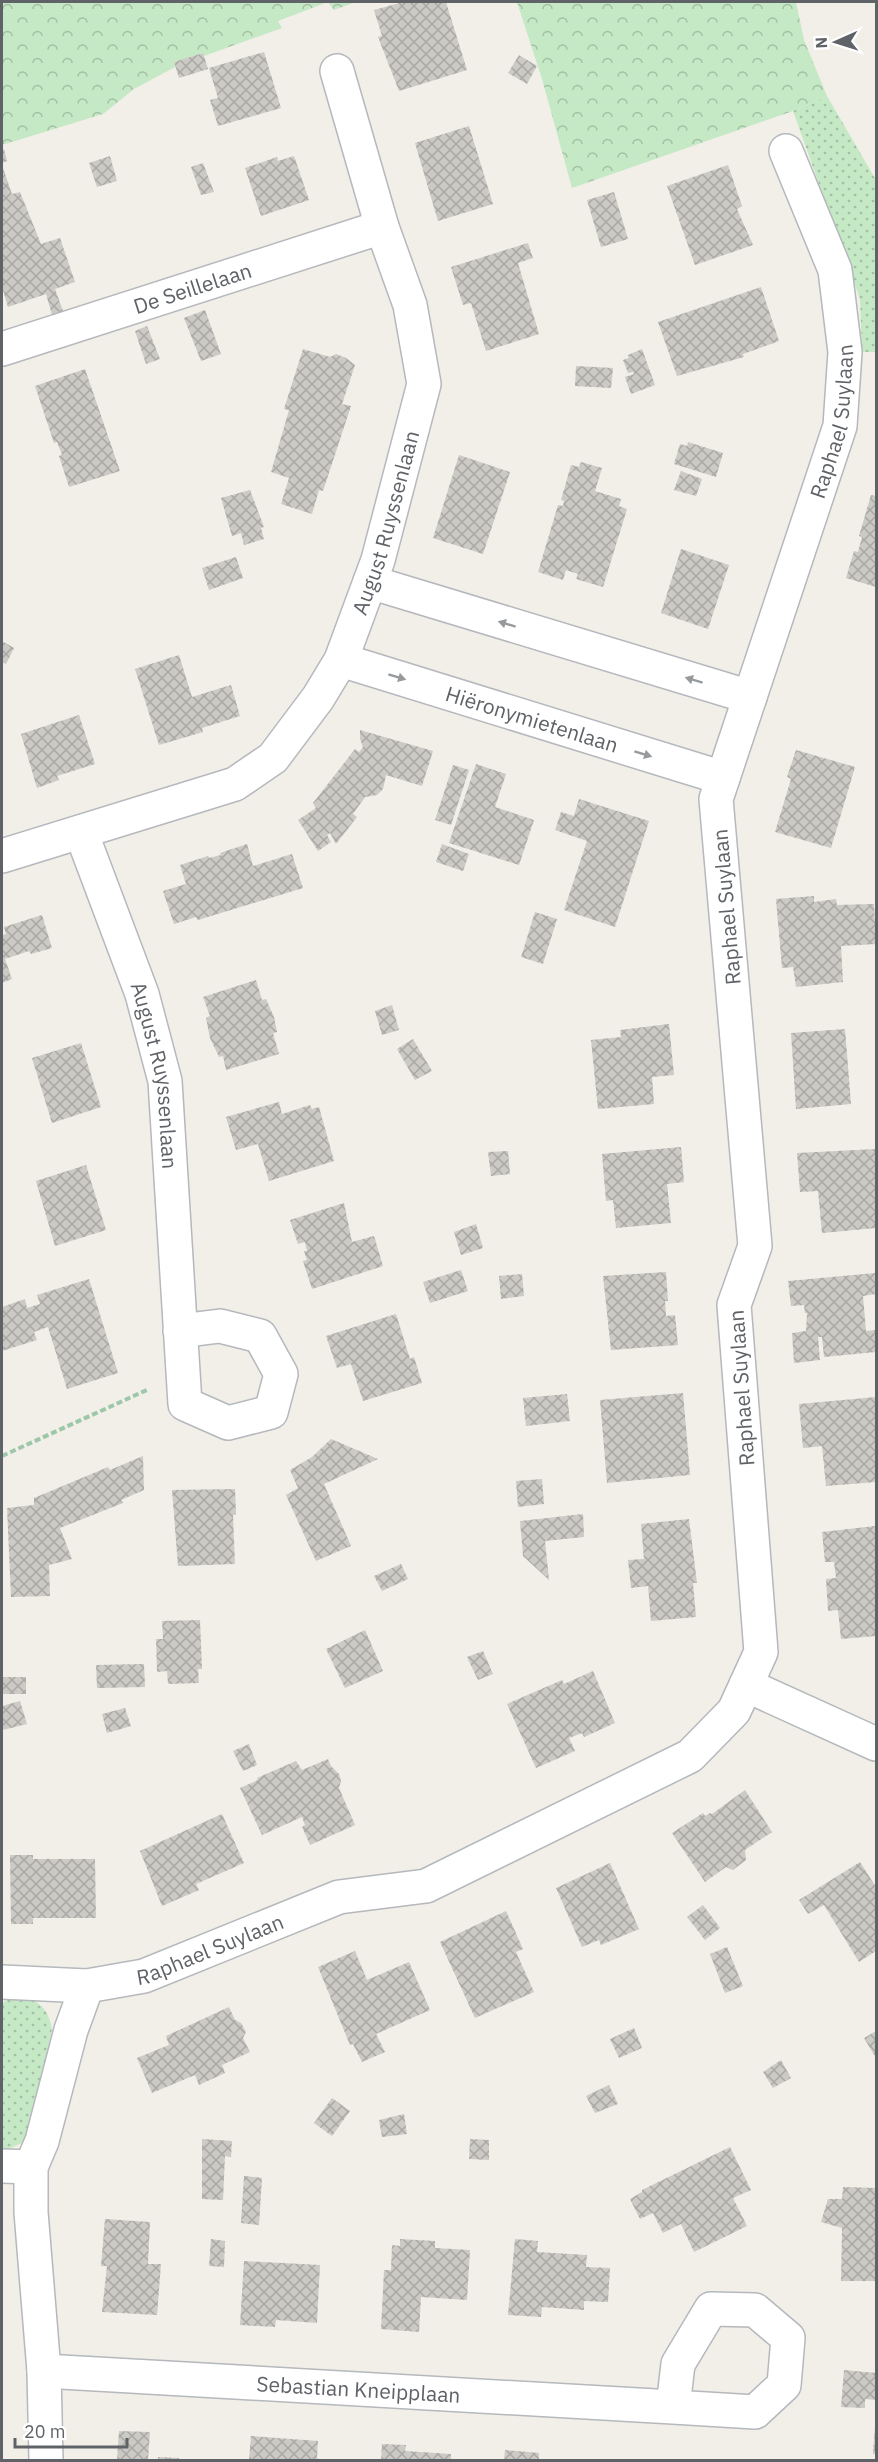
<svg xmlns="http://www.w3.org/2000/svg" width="878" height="2462" viewBox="0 0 878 2462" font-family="'IBM Plex Sans',sans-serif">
  <defs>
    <pattern id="grass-dots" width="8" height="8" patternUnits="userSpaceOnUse" patternTransform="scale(1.5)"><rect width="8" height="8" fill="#c5e8c5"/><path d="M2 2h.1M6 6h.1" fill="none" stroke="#a3c0a4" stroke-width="1.8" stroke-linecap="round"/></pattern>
    <pattern id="forest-crowns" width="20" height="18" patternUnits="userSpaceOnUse" patternTransform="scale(1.5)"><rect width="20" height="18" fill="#c5e8c5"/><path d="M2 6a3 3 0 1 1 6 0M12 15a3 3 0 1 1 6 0" fill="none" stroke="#a3c0a4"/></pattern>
    <pattern id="building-cross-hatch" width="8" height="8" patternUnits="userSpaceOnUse" patternTransform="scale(1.5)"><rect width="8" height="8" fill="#cccac5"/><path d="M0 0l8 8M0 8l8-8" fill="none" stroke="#a9a8a4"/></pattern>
  </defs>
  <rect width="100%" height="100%" fill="#f1efe8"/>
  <path fill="url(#grass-dots)" d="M827,96L876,180V352H862L860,299L793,111Z
    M25,1996C42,2004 49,2011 52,2029L32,2132L24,2142L2,2152V2004L9,1998Z"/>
  <path fill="url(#forest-crowns)" d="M2,2H356L334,10L328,2L278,21L282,28L204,56L203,53L174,62L175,67L134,89L103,114L2,145Z
    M517,2H796L804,40L827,96L793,111L572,188L542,79Z"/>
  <path fill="url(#building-cross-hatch)" d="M403,2H446L467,70L399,91L378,37L382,36L374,10Z
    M264,52L281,108L218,126L210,100L218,98L209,68Z
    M203,53L208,69L179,78L174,62Z
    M519,55L537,66L527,84L508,73Z
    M469,126L493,204L438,221L415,143Z
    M4,149L7,161L2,163V150Z
    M110,156L117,181L97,187L89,163Z
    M294,156L309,200L261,216L245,168L277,157L278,161Z
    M203,163L214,192L201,195L191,167Z
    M728,165L742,206L737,209L753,245L695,265L667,186Z
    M3,168L12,194L20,192L41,244L60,238L75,282L55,289L63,311L52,315L46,294L8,307L2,287V169Z
    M614,192L628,239L601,247L587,200Z
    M528,243L533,258L518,263L539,334L486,351L471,303L463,305L451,267Z
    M761,287L779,341L743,354L744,357L677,376L658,322Z
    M205,310L221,354L201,361L184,318Z
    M147,326L160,359L146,364L135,331Z
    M303,349L330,357L336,354L346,358L355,365L342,404L351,406L323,491L319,490L312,514L281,504L289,478L271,472L289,410L284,409Z
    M642,349L655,385L631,394L625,377L634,374L633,372L628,373L623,360L629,358L628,355Z
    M576,366L613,368L611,388L575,386Z
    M85,369L120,471L69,487L59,456L62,455L57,442L54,443L35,386Z
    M688,442L723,453L716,477L674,464L680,444L687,446Z
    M459,455L510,472L483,554L433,538Z
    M581,462L602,468L595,491L621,499L619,506L627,509L603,587L576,579L578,574L566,570L563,580L538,572L558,505L563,506L564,501L561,500L571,465L579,467Z
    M681,471L702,479L696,496L674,490Z
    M250,490L264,527L261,528L264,539L244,545L241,533L232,536L221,498Z
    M871,495L876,496V587L846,578L854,551L858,552L862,537L859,536Z
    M681,549L729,565L708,629L661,613Z
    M236,557L243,578L209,590L202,568Z
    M2,641L14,648L6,664L2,662Z
    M179,655L192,697L231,685L240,716L202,728L203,732L159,745L135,669Z
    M79,715L95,764L57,776L59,780L37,788L21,734Z
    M360,730L433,751L422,786L386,775L383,789L377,795L365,797L353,814L357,817L336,844L330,833L327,835L331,842L318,851L298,820L316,808L313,803L355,749L359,752L363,747L360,739Z
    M796,750L855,767L831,848L775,832L791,779L787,777Z
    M476,764L506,774L495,807L534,820L519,865L449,843Z
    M453,765L469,770L451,825L435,820Z
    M579,799L649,821L615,927L564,910L587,841L555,830L561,812L574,816Z
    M247,844L253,866L292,854L303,888L198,920L196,917L174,924L163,891L186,884L180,865L208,856L209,858L221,855L220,853Z
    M442,844L469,854L463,871L436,862Z
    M814,896V902L836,899L837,905L874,904L876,944L841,946L843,982L796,987L793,967L782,968L776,899Z
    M535,912L557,919L543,964L521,957Z
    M42,915L52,948L31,954L29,951L5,959L12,979L2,983V935L6,934L4,927Z
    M256,980L262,1000L266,999L274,1017L277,1032L273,1033L279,1054L226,1070L223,1056L219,1057L210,1038L206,1018L210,1016L203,997Z
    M392,1005L399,1030L382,1035L375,1011Z
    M669,1024L674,1075L652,1077L654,1104L598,1109L591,1040L621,1037L620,1030Z
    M845,1029L851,1104L796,1109L791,1033Z
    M413,1039L432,1071L415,1080L397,1049Z
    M81,1043L101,1107L52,1123L32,1058Z
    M279,1102L282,1114L310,1105L312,1109L319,1107L334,1161L269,1181L258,1144L236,1150L226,1117Z
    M681,1147L684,1182L667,1184L671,1223L616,1228L613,1200L606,1201L602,1154Z
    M876,1149V1228L822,1233L818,1191L800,1192L797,1153Z
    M508,1151L510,1174L491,1176L488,1152Z
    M86,1165L106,1230L55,1246L36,1181Z
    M344,1203L352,1242L374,1236L383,1266L312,1289L303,1261L307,1260L304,1251H307L305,1242L298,1244L290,1220Z
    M476,1224L483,1248L461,1255L454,1232Z
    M461,1270L468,1291L430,1303L423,1282Z
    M666,1272L668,1301H665L666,1316L675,1315L678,1345L611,1350L603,1276Z
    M875,1273L876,1294L863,1296L866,1331L876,1330V1352L824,1357L822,1337H818L820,1360L794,1363L792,1333L806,1331L807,1313H805L804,1305L791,1306L788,1281Z
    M522,1274L524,1296L501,1299L499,1276Z
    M89,1279L118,1373L67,1389L48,1327L34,1332L37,1340L2,1351V1307L25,1299L27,1308L40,1304L37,1295Z
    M396,1314L410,1359L414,1357L422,1383L363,1401L351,1364L337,1368L326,1336Z
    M683,1393L690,1475L607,1483L600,1400Z
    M567,1394L570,1421L526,1426L523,1398Z
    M876,1397V1482L826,1486L822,1446L803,1448L799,1404Z
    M331,1439L378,1459L324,1484L351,1546L316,1561L286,1495L298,1488L290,1470L312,1457Z
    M143,1456L144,1490L121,1500L123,1503L60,1528L72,1559L49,1565L50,1596L11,1597L7,1508L34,1505V1498L108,1467L110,1470Z
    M542,1479L544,1504L518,1507L516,1481Z
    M235,1489L236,1515H233L235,1564L178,1566L172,1490Z
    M583,1514L584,1537L545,1541L549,1580L523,1556L520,1521Z
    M689,1519L697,1583H693L696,1617L651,1621L648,1586L631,1588L628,1560L644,1559L641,1524Z
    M875,1526L876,1636L841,1639L838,1610L828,1611L826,1579L836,1578L834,1562H825L822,1532Z
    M401,1564L408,1579L382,1591L374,1576Z
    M200,1620L202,1669H198L199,1683L168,1684L167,1671L157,1672L156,1639H163L162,1621Z
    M365,1630L383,1671L345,1688L326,1649Z
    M483,1651L493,1674L478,1680L467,1657Z
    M144,1664L145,1687L97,1688L96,1665Z
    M593,1671L615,1723L584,1737L582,1733L569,1738L575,1751L536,1768L507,1704L562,1680L564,1684Z
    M2,1677H26V1694H2Z
    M20,1701L27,1724L3,1730L2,1706Z
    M125,1708L131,1726L107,1733L102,1714Z
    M249,1744L257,1765L243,1771L233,1751Z
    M328,1759L331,1766L339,1774L341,1781L339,1788L355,1825L310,1845L302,1827L305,1825L302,1817L262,1835L240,1788L258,1780L257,1778L296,1761L302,1770Z
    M745,1790L772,1832L745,1850L746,1860L733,1870L726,1867L705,1882L672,1833L703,1813L705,1816L710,1813L712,1814Z
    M222,1814L244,1863L196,1884L199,1890L162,1906L140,1851Z
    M10,1855H33V1859H95L96,1918H33V1924H11Z
    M860,1862L876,1887V1951L859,1962L824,1905L808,1914L799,1900Z
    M610,1863L639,1929L601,1945L599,1940L582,1947L556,1888Z
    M703,1905L720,1928L705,1940L687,1917Z
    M506,1911L523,1949L516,1952L534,1992L475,2018L440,1942Z
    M727,1947L743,1986L725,1993L710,1954Z
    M355,1951L367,1980L409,1962L430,2010L376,2034L385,2052L362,2062L353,2044L350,2045L318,1967Z
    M229,2007L235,2020L241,2023L246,2032L243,2038L250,2052L222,2065L225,2073L199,2085L195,2075L152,2093L137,2058L169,2045L166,2036Z
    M634,2028L642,2048L619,2058L610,2039Z
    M876,2031V2058L864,2038Z
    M781,2060L791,2078L773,2088L763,2072Z
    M609,2085L618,2104L595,2113L586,2096Z
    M332,2098L350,2111L332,2136L314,2123Z
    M404,2114L407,2134L382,2137L379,2120Z
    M202,2139L232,2141L231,2157L225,2156L223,2200L202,2199Z
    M470,2139L489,2140V2160L469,2159Z
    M730,2147L751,2190L733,2198L747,2226L694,2252L681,2224L663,2233L653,2213L640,2219L630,2199L642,2192V2190Z
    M244,2176L262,2178L259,2225L241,2223Z
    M843,2187L876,2188V2281H841L842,2228L821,2222L828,2199H842Z
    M105,2219L150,2222L148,2264H161L157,2315L102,2312L107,2266H101Z
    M211,2239L225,2241L224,2267L209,2266Z
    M400,2239L435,2241V2248L470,2250L467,2300L421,2297L419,2332L381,2329L384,2270H391L392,2245L400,2246Z
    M515,2239L538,2241L537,2252L587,2255L586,2267L610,2268L608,2302L584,2301V2310L542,2307L541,2317L508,2315Z
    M244,2261L320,2265L317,2323L276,2320L275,2327L240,2325Z
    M844,2370L876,2373V2400L865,2399V2408L841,2407Z
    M875,2426H876V2454H873Z
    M119,2431L150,2432L148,2460H117Z
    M251,2436L318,2441L317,2458L320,2460H249Z
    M382,2444L406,2445L405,2451L451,2454V2460H381Z
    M505,2450L539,2453V2460H504Z
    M158,2457L179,2458V2460H158Z"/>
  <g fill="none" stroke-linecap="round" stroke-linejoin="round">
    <defs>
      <g id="street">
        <path id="s1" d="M2,349L382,227"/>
        <path d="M370,582L750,697"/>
        <path id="s2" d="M341,660L723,778"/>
        <path id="s3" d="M81,832L142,994L165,1081L185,1404L228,1423L271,1412L281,1374L260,1336L220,1326L180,1331"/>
        <path id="s4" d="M2,856L235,784L273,758L318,698L341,660L378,560L424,384L410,305L382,227L337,71"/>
        <path d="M746,1685L876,1744"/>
        <path d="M2,1982L87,1986"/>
        <path d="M2,2166L31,2167"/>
        <path id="s5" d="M44,2371L673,2407L755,2412L784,2385L788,2338L755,2310L711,2309L678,2364L673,2407"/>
        <path id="s6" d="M46,2460L44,2371L31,2212V2167L42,2141L71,2030L87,1986L144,1976L339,1897L426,1886L690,1756L734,1711L761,1652L734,1305L755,1246L716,799L840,426L845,352L835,270L786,151"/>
      </g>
    </defs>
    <use href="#street" stroke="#b5b8bc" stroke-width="36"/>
    <path stroke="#9cc7a9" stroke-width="4" stroke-dasharray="6 3" stroke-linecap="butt" d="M2,1456L149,1389"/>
    <use href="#street" stroke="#fff" stroke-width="33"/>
  </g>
  <defs><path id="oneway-solid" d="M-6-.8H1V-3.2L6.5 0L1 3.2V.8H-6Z" transform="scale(1.5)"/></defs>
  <g fill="#979a9d">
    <use href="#oneway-solid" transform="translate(507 624) rotate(-163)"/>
    <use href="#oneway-solid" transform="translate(397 677) rotate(17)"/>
    <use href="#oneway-solid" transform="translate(694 680) rotate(-163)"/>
    <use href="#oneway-solid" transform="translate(643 754) rotate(17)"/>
  </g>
  <g text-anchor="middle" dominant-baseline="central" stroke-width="4.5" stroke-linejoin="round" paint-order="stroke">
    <g font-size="21" fill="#5f6368" stroke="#fff">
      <text stroke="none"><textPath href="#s1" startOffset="200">De Seillelaan</textPath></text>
      <text stroke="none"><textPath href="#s6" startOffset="2517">Raphael Suylaan</textPath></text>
      <text stroke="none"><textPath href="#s4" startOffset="554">August Ruyssenlaan</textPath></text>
      <text stroke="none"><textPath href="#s2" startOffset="200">Hiëronymietenlaan</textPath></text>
      <text transform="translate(726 907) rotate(-95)">Raphael Suylaan</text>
      <text stroke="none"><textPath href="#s3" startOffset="256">August Ruyssenlaan</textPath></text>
      <text transform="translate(741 1388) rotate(-94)">Raphael Suylaan</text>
      <text stroke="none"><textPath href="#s6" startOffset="612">Raphael Suylaan</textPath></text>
      <text stroke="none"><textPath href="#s5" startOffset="315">Sebastian Kneipplaan</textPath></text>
    </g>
  </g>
  <rect width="878" height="2462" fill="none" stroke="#5f6368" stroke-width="6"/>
  <g transform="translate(836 42) rotate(267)" stroke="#ffffff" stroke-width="4.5" paint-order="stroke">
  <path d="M0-4.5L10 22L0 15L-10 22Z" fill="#5f6368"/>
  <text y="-9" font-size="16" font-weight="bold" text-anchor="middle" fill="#5f6368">N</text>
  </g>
  <path d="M15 2438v9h112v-9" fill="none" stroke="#5f6368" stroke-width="3"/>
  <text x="24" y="2438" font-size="18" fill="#5f6368" stroke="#ffffff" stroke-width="4.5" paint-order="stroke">20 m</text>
</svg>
